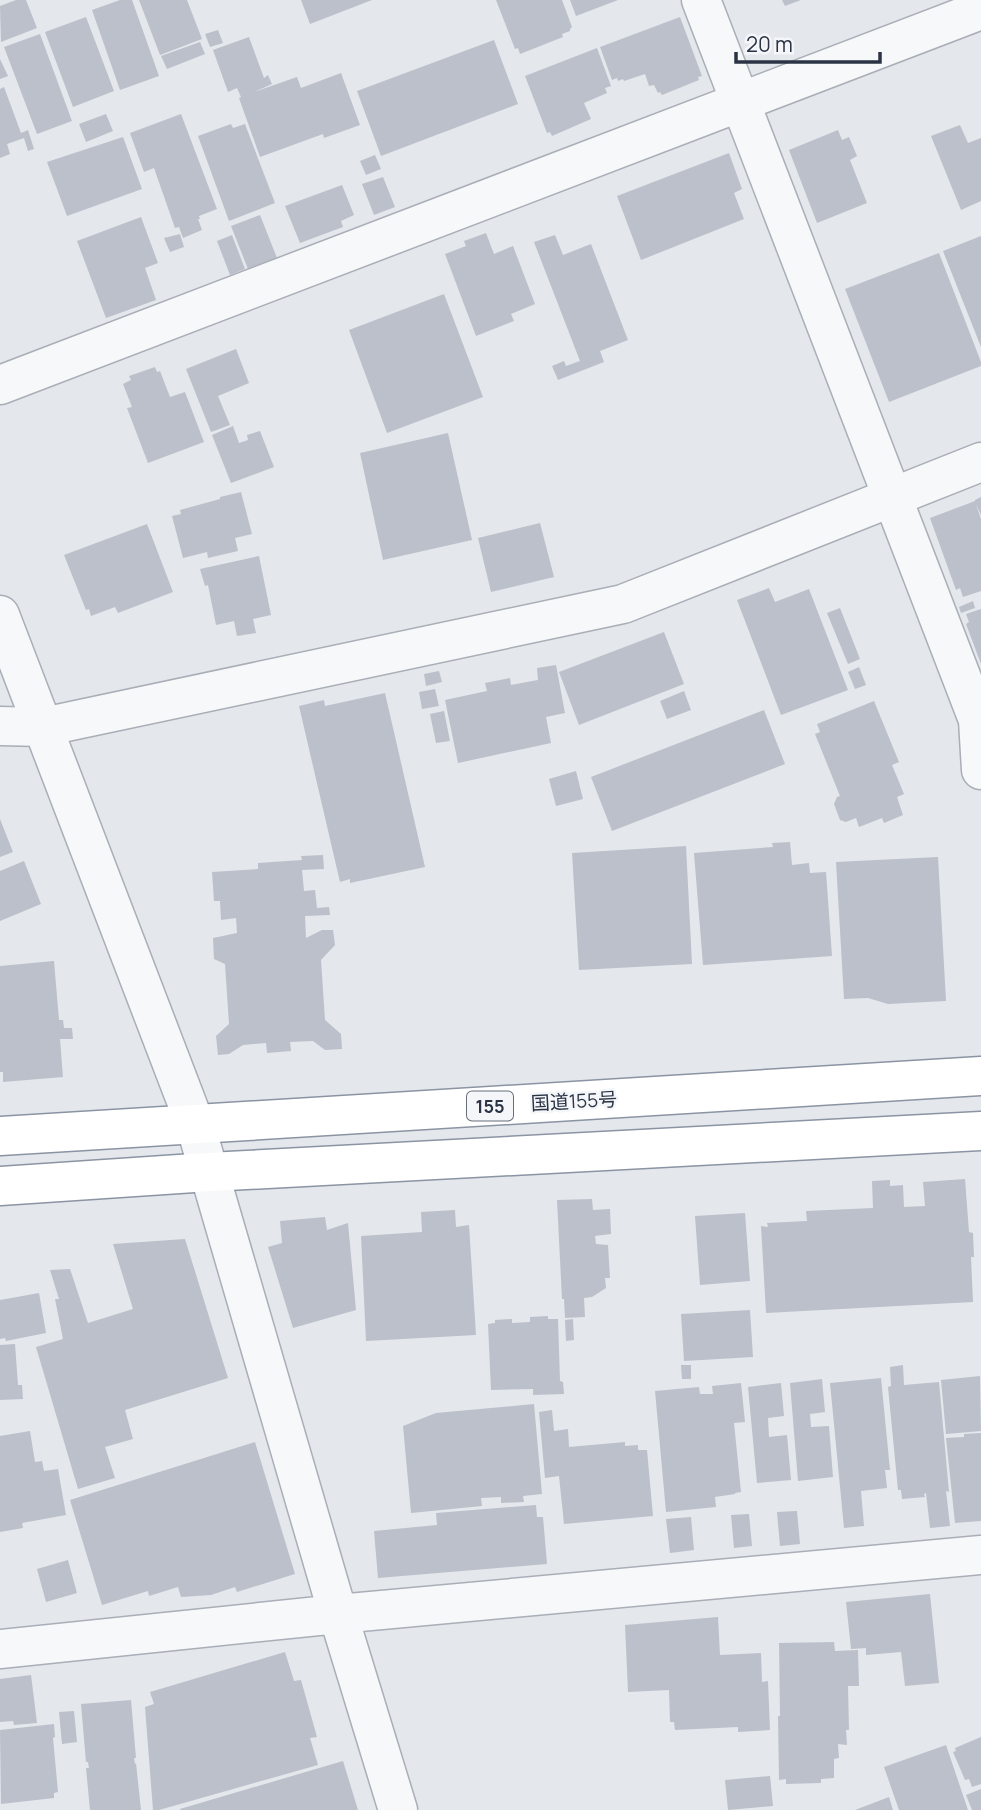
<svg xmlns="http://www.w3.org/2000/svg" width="981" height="1810" viewBox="0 0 981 1810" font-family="Manrope,'Noto Sans JP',sans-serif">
  <rect width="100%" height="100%" fill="#e4e7ec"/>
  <path fill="#bbc0ca" d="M16,0H26L37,28L1,42L0,6Z
    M120,0H132L159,76L120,90L92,10Z
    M139,0H187L202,39L160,55Z
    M301,0H372L310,24Z
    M496,0H562L572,27L570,29V31L562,34L563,37L520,54L518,48L515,49Z
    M570,0H618L576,16Z
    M782,0H801L785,6Z
    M86,17L114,91L73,107L45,32Z
    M680,17L702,76L698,77L699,80L662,95L660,92L658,93L654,85L649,86L645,74L624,81L623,79L618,81L617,78L612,80L600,47Z
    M218,30L223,43L210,47L205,34Z
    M40,34L72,121L37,134L4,47Z
    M249,37L264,78L268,75L272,84L254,92L297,77L301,88L341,73L360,125L324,138L323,134L260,157L239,98L241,97L237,88L228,92L213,50Z
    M494,40L518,104L381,156L357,91Z
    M200,42L205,54L167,69L161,56Z
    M597,48L611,86L605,88L607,93L584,103L591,119L552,136L550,132L547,133L525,76Z
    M0,59L8,76L0,79Z
    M4,87L21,133L28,130L34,149L28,151L24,138L7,144L10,154L0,158V89Z
    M106,114L113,131L86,142L79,124Z
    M181,114L217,209L199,216L200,219H198L202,230L183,238L179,227L175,228L154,168L144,172L130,133Z
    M231,124L233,128L245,124L275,203L229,221L198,136Z
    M960,125L968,143L981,138V201L961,210L931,136Z
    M838,130L842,140L849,137L857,156L850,160L867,203L817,223L789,150Z
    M123,137L142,189L67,216L47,162Z
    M729,153L742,189L734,193L744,219L641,260L617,196Z
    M375,155L381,169L366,175L360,161Z
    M383,177L395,207L374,215L362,184Z
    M342,185L354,215L341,221L343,227L300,243L285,206Z
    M260,215L277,258L248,269L231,226Z
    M141,217L158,263L145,268L156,300L106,318L77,241Z
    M486,233L494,254L513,246L535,304L511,314L514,321L476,336L445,254L466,246L464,241Z
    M180,234L184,247L170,252L164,238Z
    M232,235L245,269L230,275L217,241Z
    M555,235L563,255L591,244L628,340L600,351L604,362L558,380L552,366L564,361L566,366L580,361L534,242Z
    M981,236V347L943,251Z
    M939,253L981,362V366L889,402L845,289Z
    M444,294L483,397L387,433L349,330Z
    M236,349L249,383L218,396L230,425L211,432L186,369Z
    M155,367L157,372L160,371L170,397L185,392L204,442L148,463L127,408L132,407L123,384L131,380L129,376Z
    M233,426L239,443L248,440L247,435L260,431L274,467L231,483L212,435Z
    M448,433L472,540L383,560L360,453Z
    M241,492L252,534L235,538L238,551L208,558L207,552L183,558L172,516L181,514L180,510L220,499V497Z
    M981,497V515L976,504L981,519V591L963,597L960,588L956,590L930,518L975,501V500Z
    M540,523L554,577L491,592L478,538Z
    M147,524L173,592L118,613L115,607L91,616L89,609L86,610L64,555Z
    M259,556L271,615L253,619L256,633L237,636L234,621L216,625L208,585L205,586L200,569Z
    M769,588L775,602L809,589L848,690L781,715L737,600Z
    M973,601L975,608L961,613L959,607Z
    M840,608L860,659L848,664L827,613Z
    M981,609V664L966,624L969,622L966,614Z
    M664,632L684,684L579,725L559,672Z
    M556,665L565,713L546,717L551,743L458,763L445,700L487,691L485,683L510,678L511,685L538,680L537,668Z
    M859,667L866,685L855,689L848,672Z
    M439,671L442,682L426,686L424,674Z
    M435,689L439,706L422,709L419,692Z
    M684,691L691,710L667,719L660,701Z
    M385,693L425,867L350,883V879L340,882L299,706L324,700L325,706Z
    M874,701L899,762L892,765L904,794L897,797L903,815L884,823L882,818L859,827L856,818L846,822L840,820L834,804L837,797L840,796L815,734L820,732L817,724Z
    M764,710L785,764L612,831L591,777Z
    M444,711L450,741L436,743L430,714Z
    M576,771L583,799L556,806L549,779Z
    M0,819L13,852L0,857Z
    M790,842L792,865L809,863L810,873L826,872L832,956L703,965L694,853L773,847L772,843Z
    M686,846L692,964L579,970L572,853Z
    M323,855L324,869L302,870L304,891L315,890L317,908L329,907L330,915L305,916L306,938L322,930H333L335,945L321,960L325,1020L341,1034L342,1049L325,1050L313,1041L290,1042L291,1051L267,1053L266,1043L243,1045L229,1054L218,1055L216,1036L229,1024L225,964L214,959L213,938L237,933L236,918L221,920L220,901H214L212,872L258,869V863L302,860L301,856Z
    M938,857L946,1001L888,1004L868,998L844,999L836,862Z
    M24,861L41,904L0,921V871Z
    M54,961L59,1020H63L64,1028H72L73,1039H60L63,1077L3,1082V1072H0V966Z
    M965,1179L969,1232L973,1233L974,1257H971L973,1302L766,1313L761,1226L768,1227L767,1223L807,1221L806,1211L873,1208L872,1181L890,1180V1186L903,1185L904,1207L925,1206L923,1182Z
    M592,1199L593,1210L610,1209L611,1234L595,1236L596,1244L608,1245L610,1278H605L606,1288L592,1297L584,1298L585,1317L565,1318L564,1299H562L557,1200Z
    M455,1210L456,1227L469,1225L476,1335L366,1341L361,1236L422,1232L421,1212Z
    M745,1213L750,1281L700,1285L695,1216Z
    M325,1217L327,1230L348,1223L356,1310L293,1328L268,1247L282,1243L280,1221Z
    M185,1239L228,1378L125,1410L133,1439L105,1447L115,1478L78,1489L36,1347L63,1339L55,1299H59L50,1270L70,1269L88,1323L133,1309L113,1244Z
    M39,1293L46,1333L6,1341L5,1338L0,1339V1300Z
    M750,1310L753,1357L684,1361L681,1314Z
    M548,1316V1319H558L560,1381L563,1382L564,1394L533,1395V1389L491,1390L488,1324L495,1323V1320L512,1319V1323L530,1322V1317Z
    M573,1319L574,1340L566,1341L565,1320Z
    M15,1344L18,1385H22L23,1399L0,1400V1345Z
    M681,1365H691V1379H682Z
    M903,1365L904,1385L939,1382L949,1492L946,1491L950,1526L930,1528L926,1493L924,1494L925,1497L902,1499L901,1490H898L888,1387L891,1386L890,1367Z
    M980,1376L981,1431L946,1434L941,1380Z
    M881,1378L890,1470H885L887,1488L861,1491L864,1526L844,1528L830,1383Z
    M822,1379L825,1412L810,1414L811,1427L829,1426L833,1477L798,1481L790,1383Z
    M741,1383L745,1422L734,1423L741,1492L735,1493V1494L715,1497L716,1507L666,1512L655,1391L699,1387L700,1394H713L712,1386Z
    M781,1383L784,1416L768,1418L769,1437L787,1435L791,1480L757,1483L748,1387Z
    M534,1404L542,1494L523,1496L524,1502L501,1503V1497L481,1498L482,1506L411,1513L403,1426L436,1413Z
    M552,1410L554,1431L568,1429L569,1447L625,1442V1446L638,1445V1450H647L653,1516L564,1524L559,1476L545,1478L539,1412Z
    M30,1431L35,1462L42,1461L44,1471L58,1469L66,1515L22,1523L23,1528L0,1532V1436Z
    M981,1433V1521L955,1523L946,1438L964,1437V1434Z
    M255,1442L295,1574L237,1592L235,1587L211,1595L181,1597L178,1587L149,1596L148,1591L102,1605L70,1500Z
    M536,1505L537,1517H543L547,1564L378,1578L374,1531L437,1525L436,1513Z
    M797,1511L800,1544L780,1546L777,1512Z
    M749,1514L752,1546L734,1548L731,1515Z
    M691,1517L694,1550L670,1553L666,1519Z
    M68,1560L77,1593L46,1602L37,1569Z
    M930,1594L939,1683L905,1686L901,1652L866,1655V1648L851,1649L846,1602Z
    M718,1617L720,1655L761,1653L762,1682L768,1681L770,1730L738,1732V1727L675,1730L674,1722H670L669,1690L628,1692L625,1625Z
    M834,1642L835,1651L858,1650L859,1686H848L849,1730H846L847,1745L838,1744L839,1758L834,1759V1778L821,1779V1783L786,1784V1779L779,1780L778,1716H780L779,1643Z
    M285,1652L294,1681L301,1680L317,1737L310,1738L318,1765L159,1810H153L145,1707L154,1704L150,1692Z
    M31,1675L37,1723L14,1725L13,1721L0,1722V1679Z
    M131,1700L136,1758H134L135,1764L136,1763L141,1810H90L86,1768H89L88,1762H86L81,1704Z
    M74,1711L77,1742L62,1744L59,1712Z
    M54,1724L55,1737L53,1738L58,1792L54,1793V1798L1,1804L0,1730Z
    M981,1737V1784L972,1787L969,1779L965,1780L953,1752L956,1751L955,1748Z
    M946,1745L968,1810H899L884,1767Z
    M343,1761L358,1810H180V1809Z
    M770,1776L773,1806L728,1810L725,1780Z
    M981,1789V1810H972L966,1795Z
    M889,1797L893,1810H855Z"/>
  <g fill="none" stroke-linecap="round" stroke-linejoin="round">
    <defs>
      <path id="minor" d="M701,0L978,720L981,770
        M0,385L981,10
        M0,615L195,1124L338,1614L398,1810
        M0,726L43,727L623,604L981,462
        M0,1649L338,1614L981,1555"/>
      <path id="highway" d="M0,1136L981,1076
        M0,1186L209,1172L981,1131"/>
    </defs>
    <use href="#minor" stroke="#a9aeb7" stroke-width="41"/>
    <use href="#highway" stroke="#8b94a3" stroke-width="41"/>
    <use href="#minor" stroke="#f7f8fa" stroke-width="38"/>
    <use href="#highway" stroke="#fff" stroke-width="38"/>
  </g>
  <g text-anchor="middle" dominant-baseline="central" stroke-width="5" stroke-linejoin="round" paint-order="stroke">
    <rect fill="#f4f6f9" stroke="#676e7b" stroke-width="2" x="467" y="1091.5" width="46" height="29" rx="5"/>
    <g font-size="18" font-weight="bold" fill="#2b3445">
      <text x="490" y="1106">155</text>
    </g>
    <g font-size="19" fill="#2b3445" stroke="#f4f6f9">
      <text transform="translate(574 1101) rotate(-3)">国道155号</text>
    </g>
  </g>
  <path d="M736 52v10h144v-10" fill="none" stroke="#2b3445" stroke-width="3.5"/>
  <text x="746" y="52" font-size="21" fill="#2b3445" stroke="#f4f6f9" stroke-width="5" paint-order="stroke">20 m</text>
</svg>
